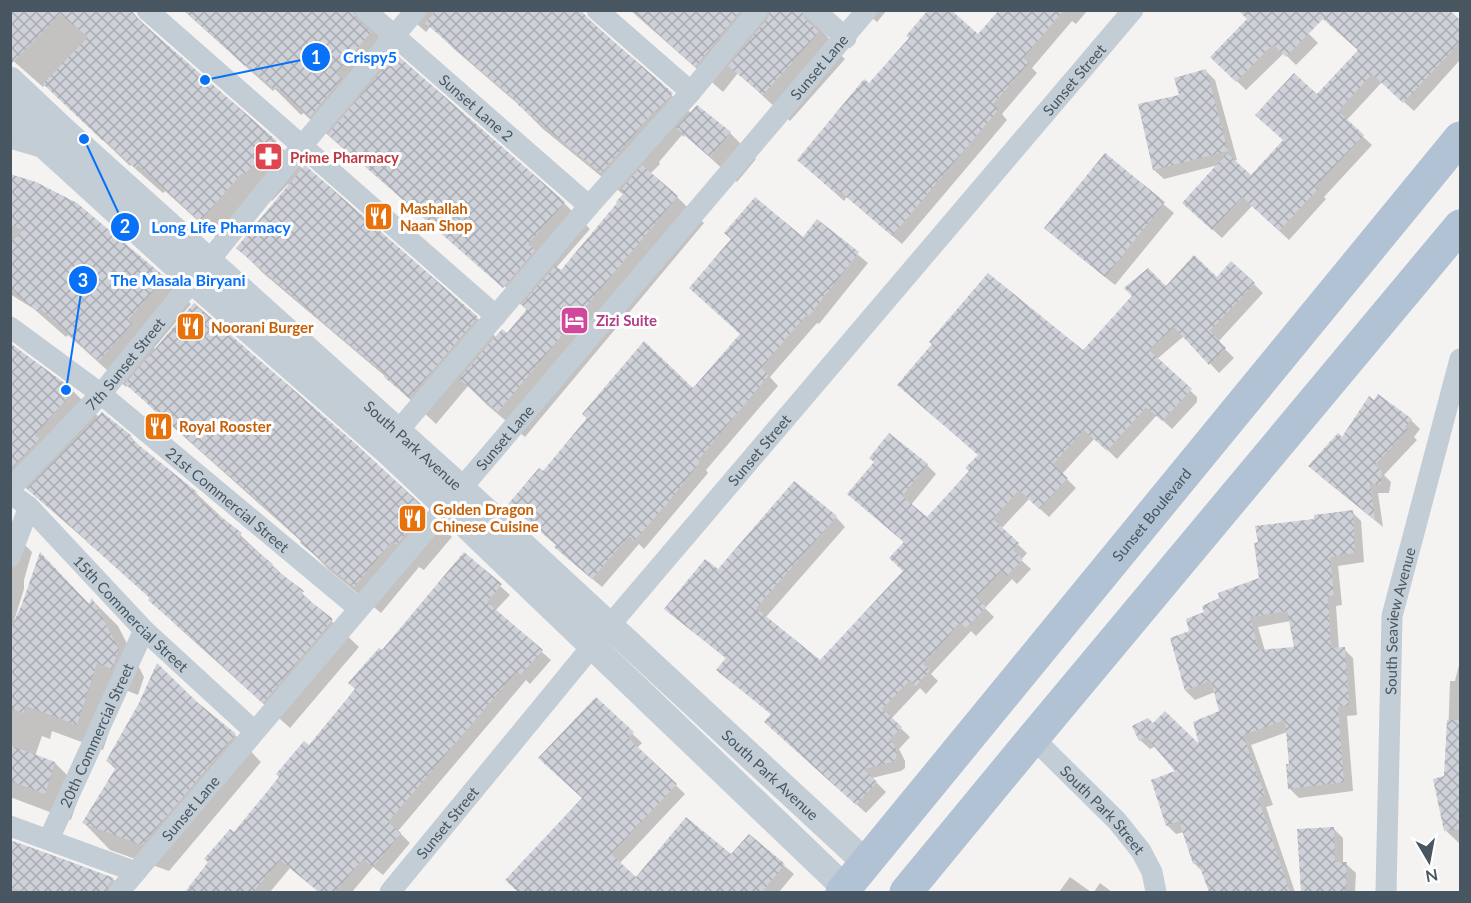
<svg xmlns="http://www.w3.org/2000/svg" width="1471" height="903" viewBox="0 0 1471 903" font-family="Lato,sans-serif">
  <defs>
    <pattern id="building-cross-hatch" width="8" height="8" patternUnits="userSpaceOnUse" patternTransform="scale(1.5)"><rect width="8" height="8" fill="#ced1d8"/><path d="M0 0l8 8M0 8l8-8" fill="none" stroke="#a9acb3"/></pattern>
  </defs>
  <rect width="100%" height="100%" fill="#f5f2f2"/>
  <path fill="#0003" fill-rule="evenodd" d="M10,10H130L160,40L276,142L303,169L477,318L496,337L507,335L527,310L508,293L510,291L356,157V160L303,113L301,115L275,89L273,91L183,10H356L379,34V42L395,58L564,203L590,229L556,268L561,272L624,195L543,129L518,104L454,49L431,26L426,32L401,10H579L691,113L730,133L756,159L737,182L685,135L684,137L682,135L659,162L660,164L650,174L677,197L704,223L525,437L487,405L468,386L436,424L386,377L264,274L238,248L290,186L288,184L272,201L269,198L227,247L165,191L163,193L131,165L130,166L45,85L43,87L10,58Z
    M630,10H801L828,37L830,45L845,59L790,121L738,73L723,92Z
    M863,10H887L877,22Z
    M1001,10H1088L1076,24L1072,21L1032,68L1037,73L1002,114L1007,120L902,244L847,197L844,201L799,160L869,86L978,36Z
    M1285,10L1318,43L1296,65L1284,53L1246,90L1212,57Z
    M1460,23V60L1414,111L1382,82L1346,121L1372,145L1324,197L1326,199L1289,240L1252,206L1222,238L1193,212L1218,165L1164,179L1154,170L1181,96L1206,71L1215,80L1237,160L1234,161L1251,177L1284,141L1317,96Z
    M1105,156L1174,213L1115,285L1055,237Z
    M10,175L164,278L191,304L154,348L156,350L426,511L452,537L424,570L419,567L381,613L328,569L302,542L154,410L128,385L126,387L68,335L66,337L34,309L10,294V246L14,242L10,241Z
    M818,222L868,263L819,324L817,323L770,377L778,386L706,470L708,473L644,549L639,544L602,587L565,556L557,546L543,473L693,390L742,334L803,239Z
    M1217,279L1254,284L1263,293L1218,342L1234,358L1219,373L1184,336L1157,359L1197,397V402L1172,429L1157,415L1117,459L1095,438L1062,474L1076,488L1049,517L1029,499L1001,529L1027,553L1021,560L1031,569L1017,584L1012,579L985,608L994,617L976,636L971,631L931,674L938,681L926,694L920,688L891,719L910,737L899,749L905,761V768L901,771L872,778L886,792L866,813L775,731L772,715L718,670L727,659L676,618L719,571L836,517L845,527L765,618L821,662L905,571V543L858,503L927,465L936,474L911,505L927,519L1083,352L1166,288Z
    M10,344L73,391L99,417L131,437L146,453L196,493L359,647L290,728L177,626L151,599L100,553L10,474Z
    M1411,420L1420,429L1414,437L1417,440L1384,475L1391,482L1389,493H1378L1383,527L1319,475L1342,439Z
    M1352,512L1361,521L1364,562L1338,566L1342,605L1336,606L1339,649H1344L1353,658L1357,715L1347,716L1353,791L1299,798L1289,788L1290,766L1287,732L1251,745L1273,805L1266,807L1295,892H1211L1204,873L1194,863L1184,832L1176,834L1167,825L1178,771L1156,746L1150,749L1140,740L1153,725L1202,749L1221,712L1215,692L1195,700L1186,691L1191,632L1206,612L1260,579L1316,521ZM1291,621L1295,648L1265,651L1258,627Z
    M10,530L32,552L24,580V589L14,621L16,622L41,555L90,605L92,600L118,626L144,677L138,695L123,689L103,750L52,731L50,739L42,736L35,756L55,763L81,789L71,820L10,797Z
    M465,554L510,595L495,611L551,660L530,684L526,680L398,831L410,843L383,875L373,867L352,892H319L290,868L270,892H186L357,689L382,653Z
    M1460,661V843H1459L1445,830L1450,681H1455Z
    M596,699L642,743L637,748L685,794L619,864L636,879L731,857L749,836L794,874L779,892H520L507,880L584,799Z
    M196,703L235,735L261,762L169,871L110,850L84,823L116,770L107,761Z
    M1334,829L1343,838V864H1346L1356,873L1355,892H1302L1298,831Z
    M10,841L113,879L126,892H10Z
    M1070,877L1091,892H1059Z
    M1100,883L1112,892H1094Z"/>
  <path fill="url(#building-cross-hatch)" fill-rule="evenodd" d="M10,10H131L139,20L277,141L244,175L242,173L200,221L138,165L135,168L104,139L103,141L43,84L88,37L60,14L10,65Z
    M184,10H353L356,19L371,32L336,73L342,78L310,117L276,87L274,89L247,64L245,66Z
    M437,10H581L589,20L673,93L656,112L655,110L601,173L518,105V102L425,23Z
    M632,10H741L695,67Z
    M771,10H802L805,19L819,32L763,95L728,66L768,18Z
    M928,10H951L978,34L999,10H1064L1023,58L1029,63L993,104L999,109L892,236L837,189L834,192L797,160L864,79L869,83L909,38L906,36Z
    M1238,10H1449L1461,21V41L1403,103L1372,74L1338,111L1364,135L1315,187L1318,189L1279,231L1242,197L1212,230L1182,203L1227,153L1251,175L1283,140L1255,115L1294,73L1317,94L1358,50L1323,19L1286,57L1273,44L1236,82L1210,57L1247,19Z
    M396,54L565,202L528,244L535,250L503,288L328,134Z
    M1206,69L1228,151L1153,170L1138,104L1179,95L1174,78Z
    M697,105L731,132L710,157L676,128Z
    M1105,153L1165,202L1105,277L1044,228Z
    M305,165L478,317L409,398L384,377L386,375L236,248Z
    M642,165L678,196L498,412L459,379L502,329L507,333L527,309L522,304L555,266L561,270L617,203L616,202L624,193L621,190Z
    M10,174L36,182L77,203L165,277L128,320L132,324L99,361L41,309L38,312L10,289V243L23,230L10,225Z
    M755,197L803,237L817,219L859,252L809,316L807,314L761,368L769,375L698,460L700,462L666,505L634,541L629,536L592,579L554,547L556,545L508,504L539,468L543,471L587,418L582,414L644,341L693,388L740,334L689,288L731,239L724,233Z
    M1194,255L1217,277L1231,261L1255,283L1210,331L1226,348L1209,365L1174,327L1149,350L1192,389L1162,421L1146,407L1107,451L1084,430L1053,464L1068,478L1039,509L1019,490L993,519L1019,543L1013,550L1023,559L1007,576L1001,571L976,598L986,607L966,628L960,623L923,664L930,670L916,686L910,680L882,709L902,727L890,739L897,750L896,758L892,762L864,769L877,782L856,805L764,722L771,714L716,670L726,658L664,609L705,559L718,569L794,481L837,516L756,608L820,660L903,571L889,558L904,542L847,494L874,462L869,458L889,433L928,464L902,496L927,517L969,471L965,468L978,455L897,385L932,344L929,342L988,273L1083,350L1132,296L1124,288L1148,268L1166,286Z
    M194,303L356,444L427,510L396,545L392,541L354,587L300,543L301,541L272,513L125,384Z
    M10,343L74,390L35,435L40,439L10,470Z
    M1378,394L1412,419L1405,427L1408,429L1375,465L1382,471L1381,484H1370L1375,520L1308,466L1338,433L1342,437L1369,396L1374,400Z
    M102,412L132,436L130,438L197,492L194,496L242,533L239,537L273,564L271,566L304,591L301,594L333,619L263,703L237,680L238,679L148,600L150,598L86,541L87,540L27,489Z
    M1353,510L1355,553L1330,557L1334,595L1328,597L1331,648L1345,647L1349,706L1338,707L1344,782L1288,789L1286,764H1289L1285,720L1243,735L1265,795L1258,798L1290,892H1209L1198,862L1193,864L1179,821L1166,826L1151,780L1175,771L1146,737L1139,741L1132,726L1148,718L1153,723L1165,711L1199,744L1193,722L1219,711L1211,680L1185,691L1170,638L1189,631L1186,619L1204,612L1202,606L1219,598L1218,593L1259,578L1254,543L1258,542L1255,526L1314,519V515ZM1287,611L1294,647L1259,650L1250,617Z
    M40,552L89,604L92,598L119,649L112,669L97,663L77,725L26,706L23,713L10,708V630L22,604Z
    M464,552L502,584L487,602L543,650L520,675L516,672L388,822L401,833L373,867L363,859L335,892H319L280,860L253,892H185L208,862L204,859L230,829L234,832L279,777L276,774L304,741L309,745L355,689L348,683L379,648L382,650Z
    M157,663L197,702L236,734L142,845L82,823L117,766L106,761L139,703Z
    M596,697L634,732L628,738L677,784L611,854L636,877L686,817L731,854L749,834L785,864L762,892H518L505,880L582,798L538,758Z
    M1447,720H1461V829L1444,831L1433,779L1444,776Z
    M10,745L55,762L45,794L10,781Z
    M1334,827L1335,862H1347L1346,892H1301L1297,829Z
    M13,841L63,859L114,878L109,884L107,892H27L10,887V848Z"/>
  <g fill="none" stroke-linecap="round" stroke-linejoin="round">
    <g stroke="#c2cdd5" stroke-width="21">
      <path d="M147,10L496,316"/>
      <path id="s1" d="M365,10L589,206"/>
      <path d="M597,10L691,92"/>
      <path d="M814,10L846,38"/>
      <path d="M10,138L44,148"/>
      <path id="s2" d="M10,327L101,394L358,608"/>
      <path d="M398,431L589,206L691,92L758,10"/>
      <path id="s3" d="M10,489L101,394L301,147L416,10"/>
      <path id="s4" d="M10,493L29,507L144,630L254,731"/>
      <path d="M10,557L29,507"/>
      <path id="s5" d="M1033,738L1117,821L1141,851L1152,872L1156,892"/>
      <path d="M10,826L136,872"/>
      <path id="s6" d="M49,839L144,630"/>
      <path id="s7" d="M119,892L867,10"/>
      <path id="s8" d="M390,892L593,645L1133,10"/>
      <path id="s9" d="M1386,892L1392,616L1460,359"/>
    </g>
    <g stroke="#c2cdd5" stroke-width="27">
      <path id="s10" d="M10,80L63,130L462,489L866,863"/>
      <path d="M10,114L193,281L384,448L447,507L845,888"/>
    </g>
    <g stroke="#b0c2d3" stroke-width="33">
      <path id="s11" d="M842,892L1460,138"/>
      <path d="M906,892L1033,738L1460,226"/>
    </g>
  </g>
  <defs>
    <symbol id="pharmacy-square" viewBox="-11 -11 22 22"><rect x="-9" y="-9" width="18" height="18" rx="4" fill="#e0444e" stroke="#fff"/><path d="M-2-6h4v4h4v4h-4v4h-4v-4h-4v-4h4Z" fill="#fff"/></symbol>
    <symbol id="restaurant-square" viewBox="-11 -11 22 22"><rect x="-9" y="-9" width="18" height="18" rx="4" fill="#e8710a" stroke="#fff"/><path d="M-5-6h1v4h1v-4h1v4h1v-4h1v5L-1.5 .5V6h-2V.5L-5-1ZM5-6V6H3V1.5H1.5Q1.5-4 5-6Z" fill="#fff"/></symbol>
    <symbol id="hotel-square" viewBox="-11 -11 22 22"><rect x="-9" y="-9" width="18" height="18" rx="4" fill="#d1479c" stroke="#fff"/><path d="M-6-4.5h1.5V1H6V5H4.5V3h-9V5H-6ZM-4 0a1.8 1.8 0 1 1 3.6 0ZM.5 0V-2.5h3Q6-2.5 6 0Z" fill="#fff"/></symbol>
  </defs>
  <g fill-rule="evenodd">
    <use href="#pharmacy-square" x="252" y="140" width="33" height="33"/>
    <use href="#restaurant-square" x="362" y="200" width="33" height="33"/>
    <use href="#hotel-square" x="558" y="304" width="33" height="33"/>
    <use href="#restaurant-square" x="174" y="310" width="33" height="33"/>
    <use href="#restaurant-square" x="142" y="410" width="33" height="33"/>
    <use href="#restaurant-square" x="396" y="502" width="33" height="33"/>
  </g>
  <g text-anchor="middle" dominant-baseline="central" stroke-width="6" stroke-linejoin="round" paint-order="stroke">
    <g font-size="15" fill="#485662" stroke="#fff">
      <text stroke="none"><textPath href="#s7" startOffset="1082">Sunset Lane</textPath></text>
      <text stroke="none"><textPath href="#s8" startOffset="1062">Sunset Street</textPath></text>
      <text stroke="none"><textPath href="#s1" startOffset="148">Sunset Lane 2</textPath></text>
      <text stroke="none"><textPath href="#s3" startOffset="170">7th Sunset Street</textPath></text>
      <text stroke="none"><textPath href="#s7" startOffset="596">Sunset Lane</textPath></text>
      <text stroke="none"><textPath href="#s10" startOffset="544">South Park Avenue</textPath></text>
      <text stroke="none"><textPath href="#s8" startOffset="576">Sunset Street</textPath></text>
      <text stroke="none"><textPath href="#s2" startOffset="278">21st Commercial Street</textPath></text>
      <text stroke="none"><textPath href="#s11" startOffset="488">Sunset Boulevard</textPath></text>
      <text stroke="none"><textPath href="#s4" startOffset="171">15th Commercial Street</textPath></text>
      <text stroke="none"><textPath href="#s9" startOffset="272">South Seaview Avenue</textPath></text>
      <text stroke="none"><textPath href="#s6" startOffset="114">20th Commercial Street</textPath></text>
      <text stroke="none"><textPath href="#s10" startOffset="1030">South Park Avenue</textPath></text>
      <text stroke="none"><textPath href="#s7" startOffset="110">Sunset Lane</textPath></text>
      <text stroke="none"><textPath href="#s5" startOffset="100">South Park Street</textPath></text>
      <text stroke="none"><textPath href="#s8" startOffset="90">Sunset Street</textPath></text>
    </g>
    <g font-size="15" font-weight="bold" fill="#be3a42" stroke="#fff" text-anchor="start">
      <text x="290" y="157">Prime Pharmacy</text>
    </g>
    <g font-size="15" font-weight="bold" fill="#c56008" stroke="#fff" text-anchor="start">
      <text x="400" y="208">Mashallah<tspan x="400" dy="17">Naan Shop</tspan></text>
      <text x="211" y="327">Noorani Burger</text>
      <text x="179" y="426">Royal Rooster</text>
      <text x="433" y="509">Golden Dragon<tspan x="433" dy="17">Chinese Cuisine</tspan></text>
    </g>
    <g font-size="15" font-weight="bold" fill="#b23c85" stroke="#fff" text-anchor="start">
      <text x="596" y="320">Zizi Suite</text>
    </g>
  </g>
  <path fill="none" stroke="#0871f9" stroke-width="2" d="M205 80L316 57M84 139L125 227M66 390L83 280"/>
  <g fill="#0871f9" stroke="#fff" stroke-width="2">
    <circle cx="205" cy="80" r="6"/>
    <circle cx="84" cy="139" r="6"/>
    <circle cx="66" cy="390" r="6"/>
    <circle cx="316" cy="57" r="15"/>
    <circle cx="125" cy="227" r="15"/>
    <circle cx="83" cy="280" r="15"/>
  </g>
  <g font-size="18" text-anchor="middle" font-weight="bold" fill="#fff">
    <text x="316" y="64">1</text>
    <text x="125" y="233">2</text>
    <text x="83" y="287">3</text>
  </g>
  <g font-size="16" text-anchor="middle" font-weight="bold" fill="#0871f9" stroke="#fff" stroke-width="6" stroke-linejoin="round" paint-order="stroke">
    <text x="370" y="63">Crispy5</text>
    <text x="221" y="233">Long Life Pharmacy</text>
    <text x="178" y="286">The Masala Biryani</text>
  </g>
  <rect width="1471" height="903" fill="none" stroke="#485662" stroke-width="24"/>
  <g transform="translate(1429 861) rotate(170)" stroke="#ffffff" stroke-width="4.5" paint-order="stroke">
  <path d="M0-4.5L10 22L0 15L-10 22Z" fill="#485662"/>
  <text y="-9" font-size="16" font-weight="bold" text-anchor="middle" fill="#485662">N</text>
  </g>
</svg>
